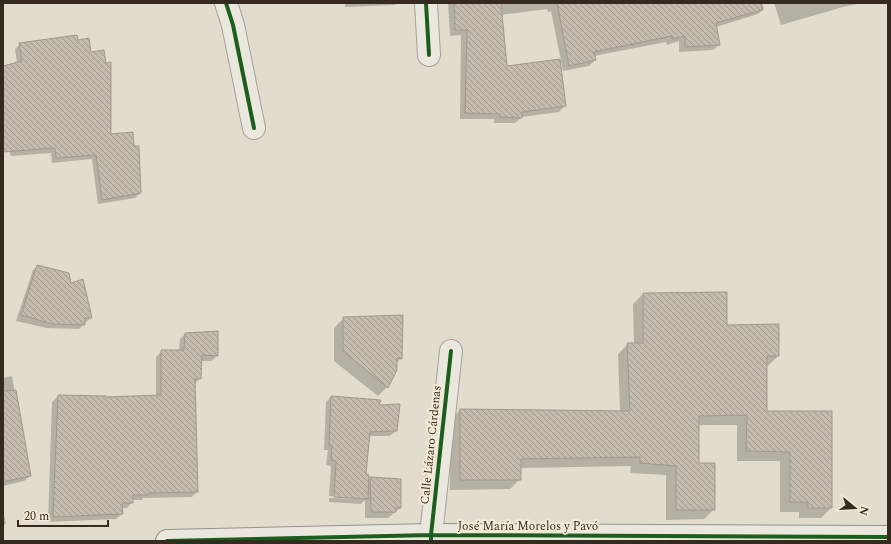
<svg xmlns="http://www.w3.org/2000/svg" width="891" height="544" viewBox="0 0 891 544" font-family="Spectral,serif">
  <defs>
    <pattern id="building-back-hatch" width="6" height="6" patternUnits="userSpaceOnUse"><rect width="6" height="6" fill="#c4bbaf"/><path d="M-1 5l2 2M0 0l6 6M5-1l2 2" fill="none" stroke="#a0988e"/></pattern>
  </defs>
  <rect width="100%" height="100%" fill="#e1dcce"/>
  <path fill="#0003" d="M345,3H397L395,5L345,7Z
    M448,3H762L764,9L758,14L716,27L719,45L713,50L679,52V41L667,45L666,42L594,56L595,60L589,66L563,71L551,11L548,12L547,9L501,15L506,67L565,106L559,112L522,117L515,123H494V119H460L461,35L450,36Z
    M774,3H861L843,7L781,25Z
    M77,41L90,53L110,135L140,193L135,198L98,204L92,159L52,163L51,153L11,156L4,138L3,139V67L17,63L15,49L20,44Z
    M38,266L71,284L91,318L86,322H84V324L79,329L47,328L16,321L33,270Z
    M643,294L726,326L778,356L768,366H766V412H831V508L821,518H799V512H780V461H737V425H698V464L714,509L704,519L666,520V475L630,473L631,466L520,468V479L510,489L450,490V420L460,410L620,412L618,354L628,344H634L633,304Z
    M344,318L401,358L396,363V370L387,387L378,396L334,361V328Z
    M185,334L217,355L212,361H200V378L195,384L197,491L192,497L143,498L142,500H132V502L127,508H121L122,514L116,519L48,522L52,402L58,396L105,397L156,396V357L162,351H179L180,339Z
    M12,376L30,476L24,481L3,486V378Z
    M331,397L377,406L396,431L390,436H369L365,475L367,482L371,478L400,508L388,518H365V500L361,504L329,502V498L363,499V497L329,496L331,466L326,465L328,450H324L326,402Z
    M3,511L6,523L3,526Z"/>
  <path fill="url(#building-back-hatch)" stroke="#a1988e" d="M454,3H501L507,66L560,59L566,106L522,112V118L500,117V114L465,113L467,30H455Z
    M557,3H761L762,10L716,23L720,45L685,47V36L672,39V36L594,52L596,60L569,66Z
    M77,35L78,40L89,38L91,52L104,50L106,63L111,62V134L133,132L134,146H139L141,193L102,200L96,155L56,158L55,148L3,152V66L22,61L19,43Z
    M37,265L69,273L71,283L83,279L92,318H85V325L52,324L21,315Z
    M727,292V325L779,324V356H767V411H832V508H808V502H790V452L746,451L747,415L699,416V463H715V510H676V466L640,463V457L521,459V480H460V409L630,411L627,343H643V293Z
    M403,315L402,359L397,358V370L388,388L343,351V317Z
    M218,331V356L202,355L201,379H195L198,492L148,493V495H133V503H122L123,514L53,517L58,395L106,396V397L161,395V350H184L185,333Z
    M16,390L31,476L3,482V391Z
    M331,396L381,400L379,405L400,404L397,431L370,432L366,474L369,475L368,499L334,497L336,461L331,460L332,445H329Z
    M370,477L401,479V508H395L396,512H371Z"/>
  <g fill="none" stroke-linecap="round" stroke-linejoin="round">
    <defs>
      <path id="street" d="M226,3L233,25L254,128
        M426,3L429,55
        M431,541V535L451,351"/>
      <path id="secondary" d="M167,541L431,535L888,537"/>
    </defs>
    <use href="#street" stroke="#a7a197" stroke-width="24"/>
    <use href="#secondary" stroke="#969187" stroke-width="24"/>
    <use href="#street" stroke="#eae7df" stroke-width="22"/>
    <use href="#secondary" stroke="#eae7df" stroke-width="22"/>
    <defs>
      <path id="cycleway" d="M226,3L233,25L254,128
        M426,3L429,55
        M167,541L431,535L888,537
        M431,541V535L451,351"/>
    </defs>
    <use href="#cycleway" stroke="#f2ead5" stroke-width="6"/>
    <use href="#cycleway" stroke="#1b5e20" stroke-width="4"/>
  </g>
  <g text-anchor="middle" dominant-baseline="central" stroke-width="4" stroke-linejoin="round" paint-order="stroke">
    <g font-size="12" fill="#352a20" stroke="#f2ead5">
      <text transform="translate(431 445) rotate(-84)">Calle Lázaro Cárdenas</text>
      <text x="528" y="526">José María Morelos y Pavó</text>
    </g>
  </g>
  <rect width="891" height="544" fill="none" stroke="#352a20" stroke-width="8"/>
  <g transform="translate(855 508) rotate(108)" stroke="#f2ead5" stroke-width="3" paint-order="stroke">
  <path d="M0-3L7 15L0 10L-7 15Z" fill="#352a20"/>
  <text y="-6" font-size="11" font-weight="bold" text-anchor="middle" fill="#352a20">N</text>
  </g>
  <path d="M18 520v6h90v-6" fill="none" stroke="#352a20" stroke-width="2"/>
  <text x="24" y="520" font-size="12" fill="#352a20" stroke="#f2ead5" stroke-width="3" paint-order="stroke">20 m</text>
</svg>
